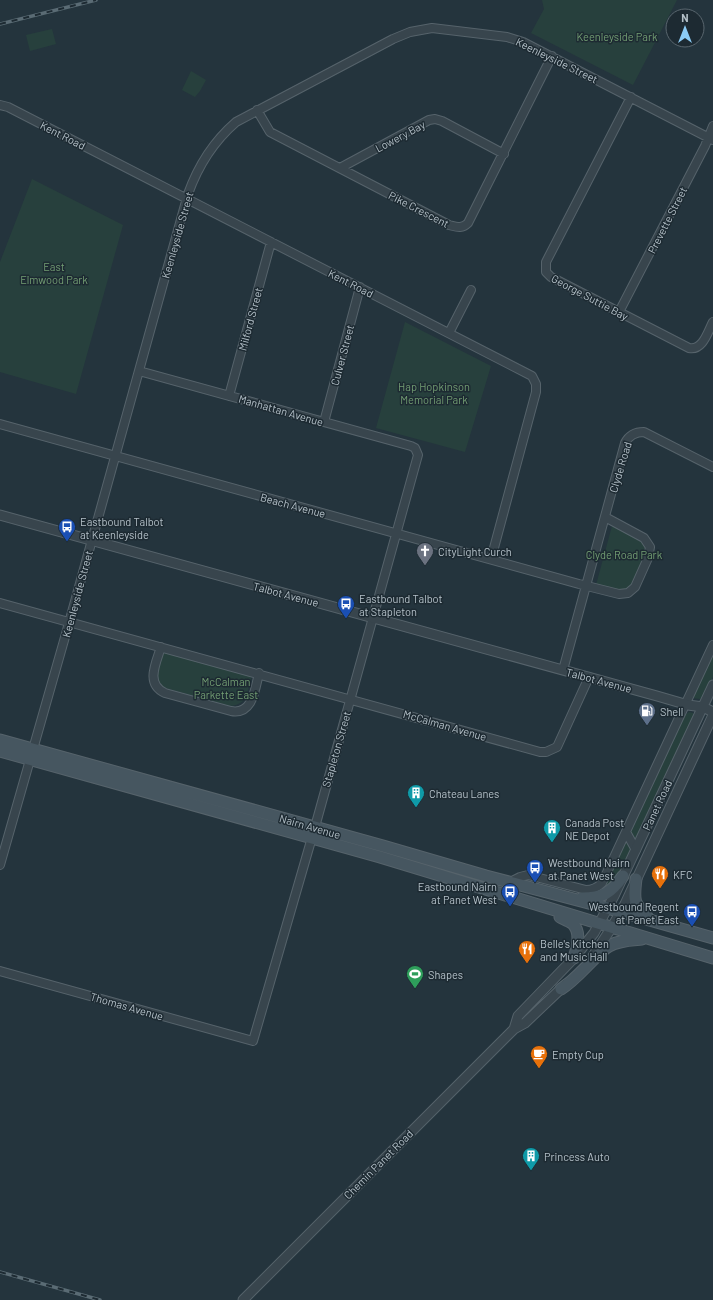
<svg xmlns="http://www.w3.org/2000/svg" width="713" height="1300" viewBox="0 0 713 1300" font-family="Barlow,sans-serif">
  <rect width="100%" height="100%" fill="#24343d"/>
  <path fill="#27403d" d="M542,0H677L633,85L531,33L544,9Z
    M52,29L56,44L30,51L26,35Z
    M191,71L206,80L200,91L195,97L182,90Z
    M32,179L123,225L76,394L0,372V262Z
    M405,322L491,366L465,452L376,428Z
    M612,526L640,540L645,546L646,553L631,585L626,589L620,591L596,585Z
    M166,652L248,675L251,678C247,692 248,704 231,706L165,688C162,686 159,684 158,681C154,673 158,658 166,652Z
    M713,654V677L704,697L700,699L693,698Z
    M689,712L693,713L694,716L635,842L630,835L631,832L685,715Z
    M626,841H627L631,847V851L619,878L601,891L607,883Z"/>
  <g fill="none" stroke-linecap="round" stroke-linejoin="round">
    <defs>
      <path id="minor" d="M631,97L546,262V272L551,277L689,348C703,351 708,331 713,322
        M0,105L8,107L532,376L536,384V392L491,559
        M257,110L270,132L449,225C457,227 462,229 468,223L552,56
        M340,168L429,120L435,119L442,121L504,154
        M619,312L705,146L713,126
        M449,333L471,290
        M229,396L271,242
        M324,422L360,287
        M0,424L579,584L619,594L628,593L635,587L648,558L650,547L644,538L605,517
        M0,603L540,752H546L557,747L589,677
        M161,647C156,663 145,684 165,693L231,711C253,715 255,689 259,673
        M563,670L625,443C629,435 635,432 644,432L713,467
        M626,832L636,850
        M0,865L67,630L188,194C198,166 214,141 236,122L393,39L410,32L432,28L507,37L523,42L713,140
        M510,882L520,877L528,875L586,890C593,890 597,888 602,883L713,645
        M0,971L253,1041L315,827L418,455L415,448L411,446L139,371"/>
      <path id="tertiary" d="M0,515L657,696L688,705L703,707L713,712
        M593,956L612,927L625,904L713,715
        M514,1029L518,1016L574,958L594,933L614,896L713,685
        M243,1300L514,1029L525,1023L566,984"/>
      <path id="secondary" d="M0,740L383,846L486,876L600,906L713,938
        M0,751L380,857L713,958
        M636,879C633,903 634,903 650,920
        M582,898C603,898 611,893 623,876
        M560,917C564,919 569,921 572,923C582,932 577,948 574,958
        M561,989C572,982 581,972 591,962C596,957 602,950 609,946C619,940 631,940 642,939"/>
    </defs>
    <use href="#minor" stroke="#56636b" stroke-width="10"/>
    <use href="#tertiary" stroke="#56636b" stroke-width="11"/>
    <use href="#secondary" stroke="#56636b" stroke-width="13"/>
    <use href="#minor" stroke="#38454d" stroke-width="8"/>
    <use href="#tertiary" stroke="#38454d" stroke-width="9"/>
    <use href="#secondary" stroke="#465660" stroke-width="11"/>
    <defs>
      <path id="rail" d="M0,24L96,0
        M0,1272L100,1300"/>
    </defs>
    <use href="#rail" stroke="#5a6b74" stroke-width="3.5"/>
    <use href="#rail" stroke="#1d2a32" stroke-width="2" stroke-dasharray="6" stroke-linecap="butt"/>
  </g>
  <defs>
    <symbol id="bus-pin" viewBox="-11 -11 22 30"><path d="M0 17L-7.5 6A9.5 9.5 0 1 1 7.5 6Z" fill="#1a4fb4" stroke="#1d2a32"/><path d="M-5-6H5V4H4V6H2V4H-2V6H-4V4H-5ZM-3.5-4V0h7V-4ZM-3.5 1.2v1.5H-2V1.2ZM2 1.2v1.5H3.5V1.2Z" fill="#fff"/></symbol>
    <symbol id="church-pin" viewBox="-11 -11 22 30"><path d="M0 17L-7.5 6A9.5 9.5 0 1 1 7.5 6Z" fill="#6b7280" stroke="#1d2a32"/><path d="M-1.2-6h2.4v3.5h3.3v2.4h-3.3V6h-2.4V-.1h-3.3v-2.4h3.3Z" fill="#fff"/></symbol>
    <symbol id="fuel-pin" viewBox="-11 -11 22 30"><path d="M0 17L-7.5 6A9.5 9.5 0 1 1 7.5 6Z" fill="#5c6f8a" stroke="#1d2a32"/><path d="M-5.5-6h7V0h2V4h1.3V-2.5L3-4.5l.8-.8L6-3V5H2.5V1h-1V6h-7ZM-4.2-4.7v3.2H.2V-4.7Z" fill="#fff"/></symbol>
    <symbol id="building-pin" viewBox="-11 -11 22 30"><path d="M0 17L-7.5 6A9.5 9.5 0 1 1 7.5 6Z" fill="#0f9aa8" stroke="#1d2a32"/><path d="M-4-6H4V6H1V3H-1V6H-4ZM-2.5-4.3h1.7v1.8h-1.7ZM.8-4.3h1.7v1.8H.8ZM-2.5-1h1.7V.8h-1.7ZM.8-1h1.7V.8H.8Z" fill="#fff"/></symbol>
    <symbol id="restaurant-pin" viewBox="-11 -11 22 30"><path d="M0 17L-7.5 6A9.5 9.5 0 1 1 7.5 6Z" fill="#e8710a" stroke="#1d2a32"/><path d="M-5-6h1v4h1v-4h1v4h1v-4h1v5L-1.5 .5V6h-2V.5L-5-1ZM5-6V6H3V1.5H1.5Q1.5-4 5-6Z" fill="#fff"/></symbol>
    <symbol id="stadium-pin" viewBox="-11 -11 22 30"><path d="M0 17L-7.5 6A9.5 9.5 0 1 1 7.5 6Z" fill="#2e9e5b" stroke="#1d2a32"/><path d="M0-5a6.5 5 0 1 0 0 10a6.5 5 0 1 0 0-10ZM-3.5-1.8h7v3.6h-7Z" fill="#fff"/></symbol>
    <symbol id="cafe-pin" viewBox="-11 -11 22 30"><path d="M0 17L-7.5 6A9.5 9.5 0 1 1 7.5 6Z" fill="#e8710a" stroke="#1d2a32"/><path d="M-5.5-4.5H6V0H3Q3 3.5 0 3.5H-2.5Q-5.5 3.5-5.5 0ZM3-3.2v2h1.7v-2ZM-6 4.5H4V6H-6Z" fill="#fff"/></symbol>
  </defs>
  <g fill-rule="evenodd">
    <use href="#bus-pin" x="57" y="517" width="20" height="27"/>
    <use href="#church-pin" x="415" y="541" width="20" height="27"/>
    <use href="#bus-pin" x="336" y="594" width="20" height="27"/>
    <use href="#fuel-pin" x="637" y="701" width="20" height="27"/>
    <use href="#building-pin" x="406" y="783" width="20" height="27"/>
    <use href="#building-pin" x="542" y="818" width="20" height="27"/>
    <use href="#bus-pin" x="525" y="858" width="20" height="27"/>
    <use href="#restaurant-pin" x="650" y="864" width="20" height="27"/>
    <use href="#bus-pin" x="500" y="882" width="20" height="27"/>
    <use href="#bus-pin" x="682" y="902" width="20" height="27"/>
    <use href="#restaurant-pin" x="517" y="939" width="20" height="27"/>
    <use href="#stadium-pin" x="405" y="964" width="20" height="27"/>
    <use href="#cafe-pin" x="529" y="1044" width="20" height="27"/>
    <use href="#building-pin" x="521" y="1146" width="20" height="27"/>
  </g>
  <g text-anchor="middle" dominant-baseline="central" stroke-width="3" stroke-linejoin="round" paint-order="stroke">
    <g font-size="11" fill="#739e73" stroke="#1d2a32">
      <text x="617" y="36">Keenleyside Park</text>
      <text x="54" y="266">East<tspan x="54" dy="13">Elmwood Park</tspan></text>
      <text x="434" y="386">Hap Hopkinson<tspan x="434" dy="13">Memorial Park</tspan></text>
      <text x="624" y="554">Clyde Road Park</text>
      <text x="226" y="681">McCalman<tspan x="226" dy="13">Parkette East</tspan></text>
    </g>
    <g font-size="11" fill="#b4c0c8" stroke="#1d2a32">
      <text transform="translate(557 60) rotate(26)">Keenleyside Street</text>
      <text transform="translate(63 135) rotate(27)">Kent Road</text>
      <text transform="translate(400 136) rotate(-28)">Lowery Bay</text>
      <text transform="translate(419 209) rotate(27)">Pike Crescent</text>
      <text transform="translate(667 220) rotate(-63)">Prevette Street</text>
      <text transform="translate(177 235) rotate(-74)">Keenleyside Street</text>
      <text transform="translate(351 283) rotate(27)">Kent Road</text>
      <text transform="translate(590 297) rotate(28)">George Suttie Bay</text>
      <text transform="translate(250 319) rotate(-75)">Milford Street</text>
      <text transform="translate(342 355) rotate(-75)">Culver Street</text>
      <text transform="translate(281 410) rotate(16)">Manhattan Avenue</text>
      <text transform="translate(620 467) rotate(-73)">Clyde Road</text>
      <text transform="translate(293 505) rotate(15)">Beach Avenue</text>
      <text transform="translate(77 594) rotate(-75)">Keenleyside Street</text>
      <text transform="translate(286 594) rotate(15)">Talbot Avenue</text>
      <text transform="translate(599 680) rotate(15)">Talbot Avenue</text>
      <text transform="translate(445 725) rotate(16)">McCalman Avenue</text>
      <text transform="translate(336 749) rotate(-74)">Stapleton Street</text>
      <text transform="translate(657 805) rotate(-65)">Panet Road</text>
      <text transform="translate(310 826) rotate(16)">Nairn Avenue</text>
      <text transform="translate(127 1006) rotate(16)">Thomas Avenue</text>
      <text transform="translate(378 1164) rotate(-45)">Chemin Panet Road</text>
    </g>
    <g font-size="11" fill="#b4c0c8" stroke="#1d2a32" text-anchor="start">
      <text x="80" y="521">Eastbound Talbot<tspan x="80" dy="13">at Keenleyside</tspan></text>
      <text x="438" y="551">CityLight Curch</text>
      <text x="359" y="598">Eastbound Talbot<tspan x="359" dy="13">at Stapleton</tspan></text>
      <text x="660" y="711">Shell</text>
      <text x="429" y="793">Chateau Lanes</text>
      <text x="565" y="822">Canada Post<tspan x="565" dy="13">NE Depot</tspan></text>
      <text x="548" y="862">Westbound Nairn<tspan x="548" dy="13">at Panet West</tspan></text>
      <text x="673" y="874">KFC</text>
      <text x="497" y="886" text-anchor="end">Eastbound Nairn<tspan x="497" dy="13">at Panet West</tspan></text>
      <text x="679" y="906" text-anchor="end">Westbound Regent<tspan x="679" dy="13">at Panet East</tspan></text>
      <text x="540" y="943">Belle's Kitchen<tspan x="540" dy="13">and Music Hall</tspan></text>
      <text x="428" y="974">Shapes</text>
      <text x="552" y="1054">Empty Cup</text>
      <text x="544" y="1156">Princess Auto</text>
    </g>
  </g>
  <g transform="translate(685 28)"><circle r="19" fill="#1d2a32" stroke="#59666e"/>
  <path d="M0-3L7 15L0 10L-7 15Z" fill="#8bccf6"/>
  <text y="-6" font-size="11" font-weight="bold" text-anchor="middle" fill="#b4c0c8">N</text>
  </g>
</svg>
